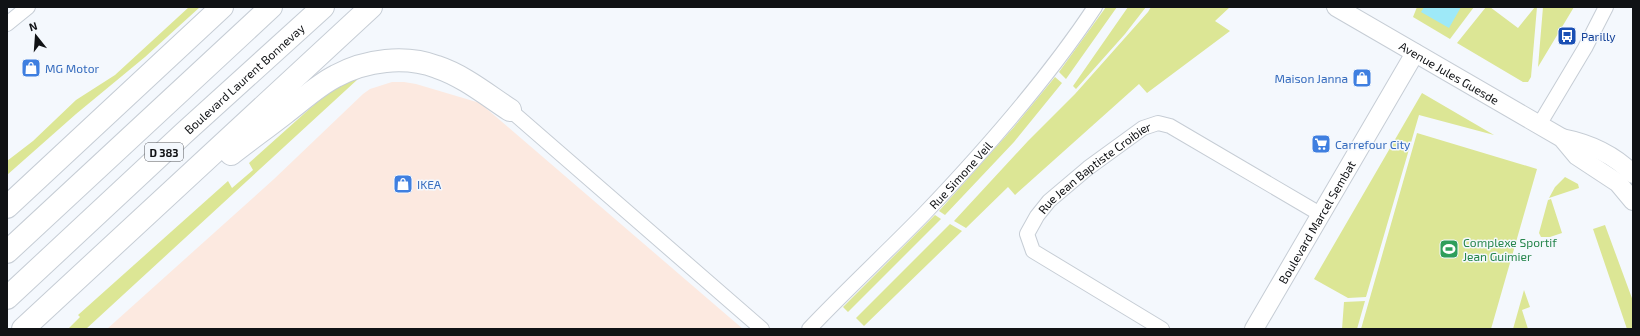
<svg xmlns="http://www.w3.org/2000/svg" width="1640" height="336" viewBox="0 0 1640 336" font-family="'Exo 2',sans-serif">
  <rect width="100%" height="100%" fill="#f4f8fd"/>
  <path fill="#fce9e0" d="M392,82H404L416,84L480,103L743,329H107L274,179L363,94L370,89Z"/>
  <path fill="#dce695" d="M189,7H200L145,57L76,114L7,175V161L33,141L76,100L115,75Z
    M1106,7H1117L1066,79L1059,72Z
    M1128,7H1146L1125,34L1076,89L1073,86Z
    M1151,7H1230L1215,21L1230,31L1147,93L1139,84L1015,195L1008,187L966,228L954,221L1028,141L1075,94L1148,12Z
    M1417,7H1474L1450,39L1413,17Z
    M1486,7H1490L1518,28L1535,7H1537L1531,77L1528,82H1523L1457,43Z
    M1543,7H1574L1538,67Z
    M1055,77L1062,83L1014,142L945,215L939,211L1014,127Z
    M358,79L86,329H68L80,317L78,315L228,181L232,188L253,170L249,163L325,95L337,86Z
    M1422,93L1494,135L1419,115L1366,297L1348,298L1314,279Z
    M1417,133L1537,169L1491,329H1361Z
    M1565,177L1578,184L1579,188L1549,198L1555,187Z
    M1551,199L1562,233L1550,237H1541L1539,233L1548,200Z
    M935,215L941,219L848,312L843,307Z
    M950,224L962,231L864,326L856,318Z
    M1605,225L1633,301V329H1627L1593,229Z
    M1524,290L1530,307L1522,310L1528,329H1513Z
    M1365,301L1357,329H1342L1344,302Z"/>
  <path fill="#9ee9f8" d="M1424,7H1461L1449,28L1421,12Z"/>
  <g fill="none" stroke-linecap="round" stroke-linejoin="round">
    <defs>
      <g id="minor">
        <path d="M7,24L28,7"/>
        <path d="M510,110L762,329"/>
        <path d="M1539,125L1585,48L1606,7"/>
        <path id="s1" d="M809,329C847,289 887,252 925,213C986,149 1046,81 1095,7"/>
        <path id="s2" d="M1162,329L1033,251L1027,234L1037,216L1049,201L1088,168L1143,128L1158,123L1170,126L1320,214"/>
      </g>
      <g id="tertiary">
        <path id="s3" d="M1336,7L1562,138L1577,156L1618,183L1633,201"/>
        <path d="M1562,138C1588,143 1614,155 1633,174"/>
        <path id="s4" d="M1254,329L1415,53"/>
      </g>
      <g id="trunk">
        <path d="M231,154C249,140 267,127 285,113C301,101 318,85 336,76C366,60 405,55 437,67C464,76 487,95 510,110"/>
        <path d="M7,207L222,7"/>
        <path d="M7,252L271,7"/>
        <path id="s5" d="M7,298L184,133L323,7"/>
        <path d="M23,329L371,7"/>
      </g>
    </defs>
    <use href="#minor" stroke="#c6cdd5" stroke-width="16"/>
    <use href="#tertiary" stroke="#c6cdd5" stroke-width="20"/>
    <use href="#trunk" stroke="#c6cdd5" stroke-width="24"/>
    <use href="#minor" stroke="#fff" stroke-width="14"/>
    <use href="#tertiary" stroke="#fff" stroke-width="18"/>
    <use href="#trunk" stroke="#fff" stroke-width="22"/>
  </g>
  <defs>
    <symbol id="bus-square" viewBox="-11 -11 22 22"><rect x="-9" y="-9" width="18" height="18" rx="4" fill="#1a4fb4" stroke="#f4f8fd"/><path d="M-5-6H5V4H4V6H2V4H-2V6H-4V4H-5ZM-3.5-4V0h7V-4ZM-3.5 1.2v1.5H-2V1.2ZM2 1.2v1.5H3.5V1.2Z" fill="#fff"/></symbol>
    <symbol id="shop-square" viewBox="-11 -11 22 22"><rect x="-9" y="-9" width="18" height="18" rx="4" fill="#3f7fe0" stroke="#f4f8fd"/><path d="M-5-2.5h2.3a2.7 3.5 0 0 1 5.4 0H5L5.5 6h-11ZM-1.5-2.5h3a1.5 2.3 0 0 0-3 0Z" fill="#fff"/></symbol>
    <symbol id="supermarket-square" viewBox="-11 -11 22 22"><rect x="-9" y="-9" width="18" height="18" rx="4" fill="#3f7fe0" stroke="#f4f8fd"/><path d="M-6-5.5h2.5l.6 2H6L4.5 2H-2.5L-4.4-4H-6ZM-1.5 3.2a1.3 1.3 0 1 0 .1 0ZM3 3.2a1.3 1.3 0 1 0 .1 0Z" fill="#fff"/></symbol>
    <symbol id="stadium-square" viewBox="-11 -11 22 22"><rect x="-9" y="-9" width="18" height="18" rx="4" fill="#2e9e5b" stroke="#f4f8fd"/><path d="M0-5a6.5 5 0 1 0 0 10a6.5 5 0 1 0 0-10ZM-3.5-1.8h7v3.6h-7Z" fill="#fff"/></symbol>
  </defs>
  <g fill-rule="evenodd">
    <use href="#bus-square" x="1556" y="25" width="22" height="22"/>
    <use href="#shop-square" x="20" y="57" width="22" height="22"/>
    <use href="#shop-square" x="1351" y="67" width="22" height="22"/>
    <use href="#supermarket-square" x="1310" y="133" width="22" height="22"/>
    <use href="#shop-square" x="392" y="173" width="22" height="22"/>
    <use href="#stadium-square" x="1438" y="238" width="22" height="22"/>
  </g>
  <g text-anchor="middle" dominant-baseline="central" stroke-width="3" stroke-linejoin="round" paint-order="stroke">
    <rect fill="#f4f8fd" stroke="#54575b" stroke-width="1" x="145" y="143" width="38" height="18" rx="3"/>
    <g font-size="11" font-weight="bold" fill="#101215">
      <text x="164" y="152">D 383</text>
    </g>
    <g font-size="12" fill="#164399" stroke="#f4f8fd" text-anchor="start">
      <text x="1581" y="36">Parilly</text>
    </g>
    <g font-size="12" fill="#366cbe" stroke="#f4f8fd" text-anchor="start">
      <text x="45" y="68">MG Motor</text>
      <text x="1348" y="78" text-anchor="end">Maison Janna</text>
      <text x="1335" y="144">Carrefour City</text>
      <text x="417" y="184">IKEA</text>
    </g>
    <g font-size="12" fill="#101215" stroke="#f4f8fd">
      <text stroke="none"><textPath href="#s3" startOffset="131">Avenue Jules Guesde</textPath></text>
      <text stroke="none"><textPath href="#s5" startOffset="323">Boulevard Laurent Bonnevay</textPath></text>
      <text stroke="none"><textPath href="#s2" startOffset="265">Rue Jean Baptiste Croibier</textPath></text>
      <text stroke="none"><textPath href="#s1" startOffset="216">Rue Simone Veil</textPath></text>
      <text stroke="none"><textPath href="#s4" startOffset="124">Boulevard Marcel Sembat</textPath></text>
    </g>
    <g font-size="12" fill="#27864d" stroke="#f4f8fd" text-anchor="start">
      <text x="1463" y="242">Complexe Sportif<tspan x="1463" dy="14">Jean Guimier</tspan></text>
    </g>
  </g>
  <rect width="1640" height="336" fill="none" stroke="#101215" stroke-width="16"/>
  <g transform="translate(36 36) rotate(343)" stroke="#f4f8fd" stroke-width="3" paint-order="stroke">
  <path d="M0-3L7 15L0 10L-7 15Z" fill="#101215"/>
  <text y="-6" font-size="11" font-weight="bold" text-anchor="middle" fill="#101215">N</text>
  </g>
</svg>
